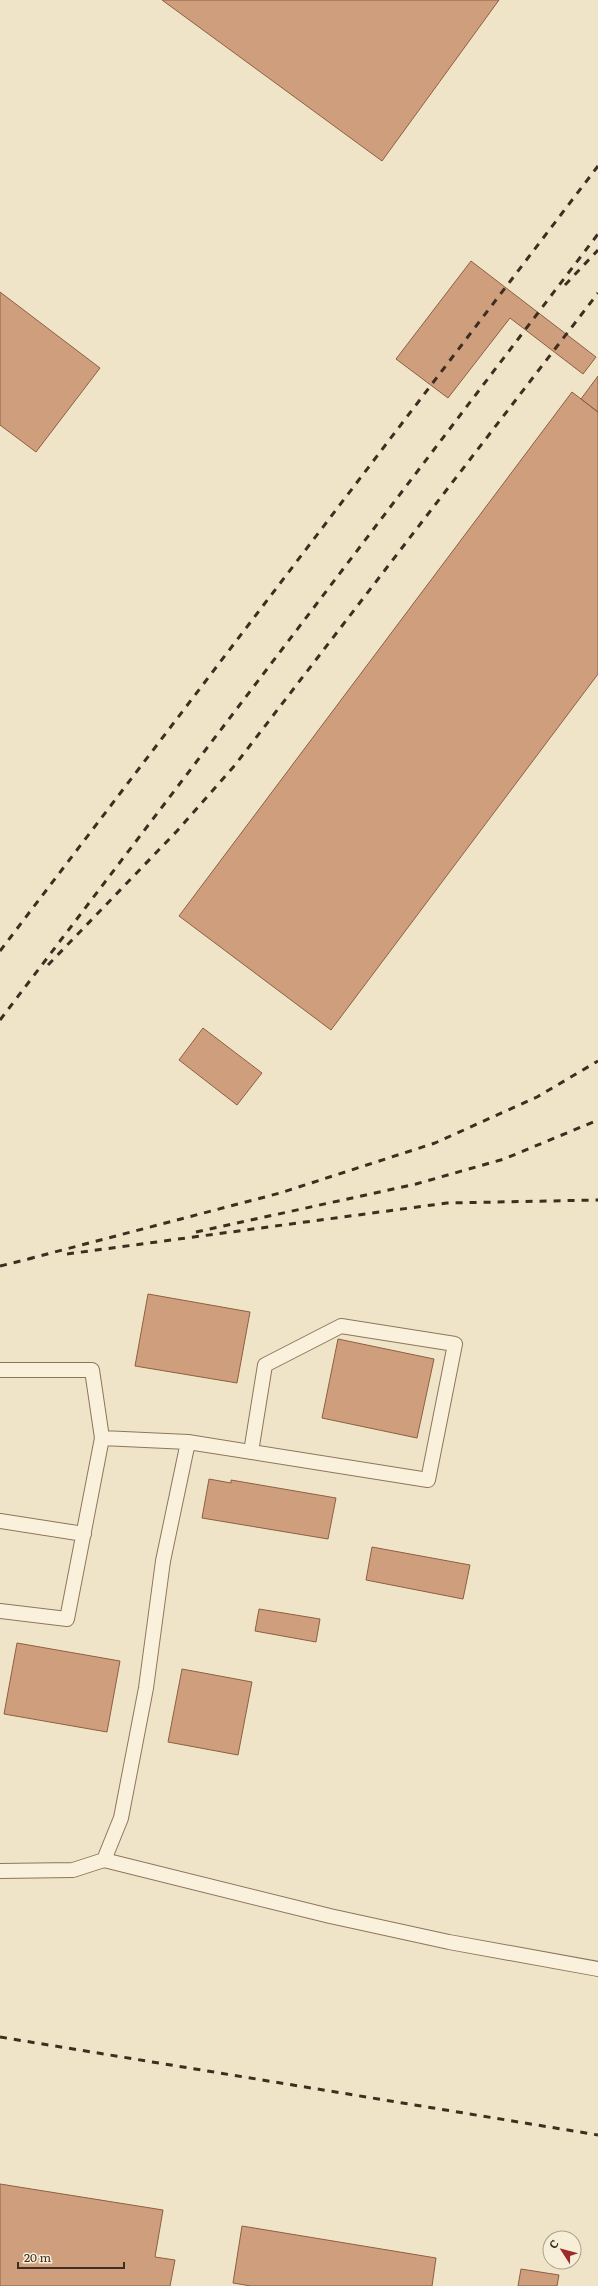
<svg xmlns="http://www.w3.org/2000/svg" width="598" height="2286" viewBox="0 0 598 2286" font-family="Literata,serif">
  <rect width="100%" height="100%" fill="#f0e4c8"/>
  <path fill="#cf9f7d" stroke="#8d5f41" d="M162,0H499L382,161Z
    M471,261L596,357L583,374L510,318L448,398L396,359Z
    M0,292L100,368L36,452L0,425Z
    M598,376V412L581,399Z
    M572,392L598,412V674L331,1030L179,916Z
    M203,1028L262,1073L237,1105L179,1060Z
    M148,1294L250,1312L237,1383L135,1366Z
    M338,1339L434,1359L417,1438L322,1418Z
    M209,1479L231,1483V1480L336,1498L328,1539L202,1518Z
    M372,1547L470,1565L463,1599L366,1580Z
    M259,1609L320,1619L316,1642L255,1631Z
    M17,1643L120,1661L107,1732L4,1714Z
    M182,1669L252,1682L238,1755L168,1742Z
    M0,2184L163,2210L155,2257L175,2260L170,2286H0Z
    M242,2226L436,2258L432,2286H251L233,2283Z
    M521,2269L559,2275L557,2286H518Z"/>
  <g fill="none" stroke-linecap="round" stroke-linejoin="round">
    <defs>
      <path id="lane" d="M0,1370H92L102,1438
        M0,1521L84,1534
        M0,1611L67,1619L102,1438L188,1442
        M104,1860L330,1916L449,1942L598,1969
        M0,1871L73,1870L104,1860L121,1818L146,1688L163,1561L188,1442L428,1480L455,1344L341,1326L265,1365L251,1452"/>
    </defs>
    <use href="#lane" stroke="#8d765c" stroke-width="16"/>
    <use href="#lane" stroke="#faf1dc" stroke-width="14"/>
    <path stroke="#3d2e20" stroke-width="3" stroke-dasharray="7 7" stroke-linecap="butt" d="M565,285L598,250
      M0,951L598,166
      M48,965L177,831L235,765L598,293
      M0,1020L598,234
      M196,1232L416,1184L504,1159L598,1120
      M67,1254L447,1203L598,1200
      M28,1259L280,1193L435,1143L537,1097L598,1061
      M0,1266L33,1258
      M0,2037L598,2135"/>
  </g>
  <g transform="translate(562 2250) rotate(306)"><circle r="19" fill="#f7eed8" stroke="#ada18e"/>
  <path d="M0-3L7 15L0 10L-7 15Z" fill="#9e2a2b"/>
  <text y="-6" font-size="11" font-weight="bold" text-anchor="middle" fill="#3d2e20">С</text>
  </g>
  <path d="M18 2262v6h106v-6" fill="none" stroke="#3d2e20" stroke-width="2"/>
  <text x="24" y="2262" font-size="12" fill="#3d2e20" stroke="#f7eed8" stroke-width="3" paint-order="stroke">20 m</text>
</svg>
